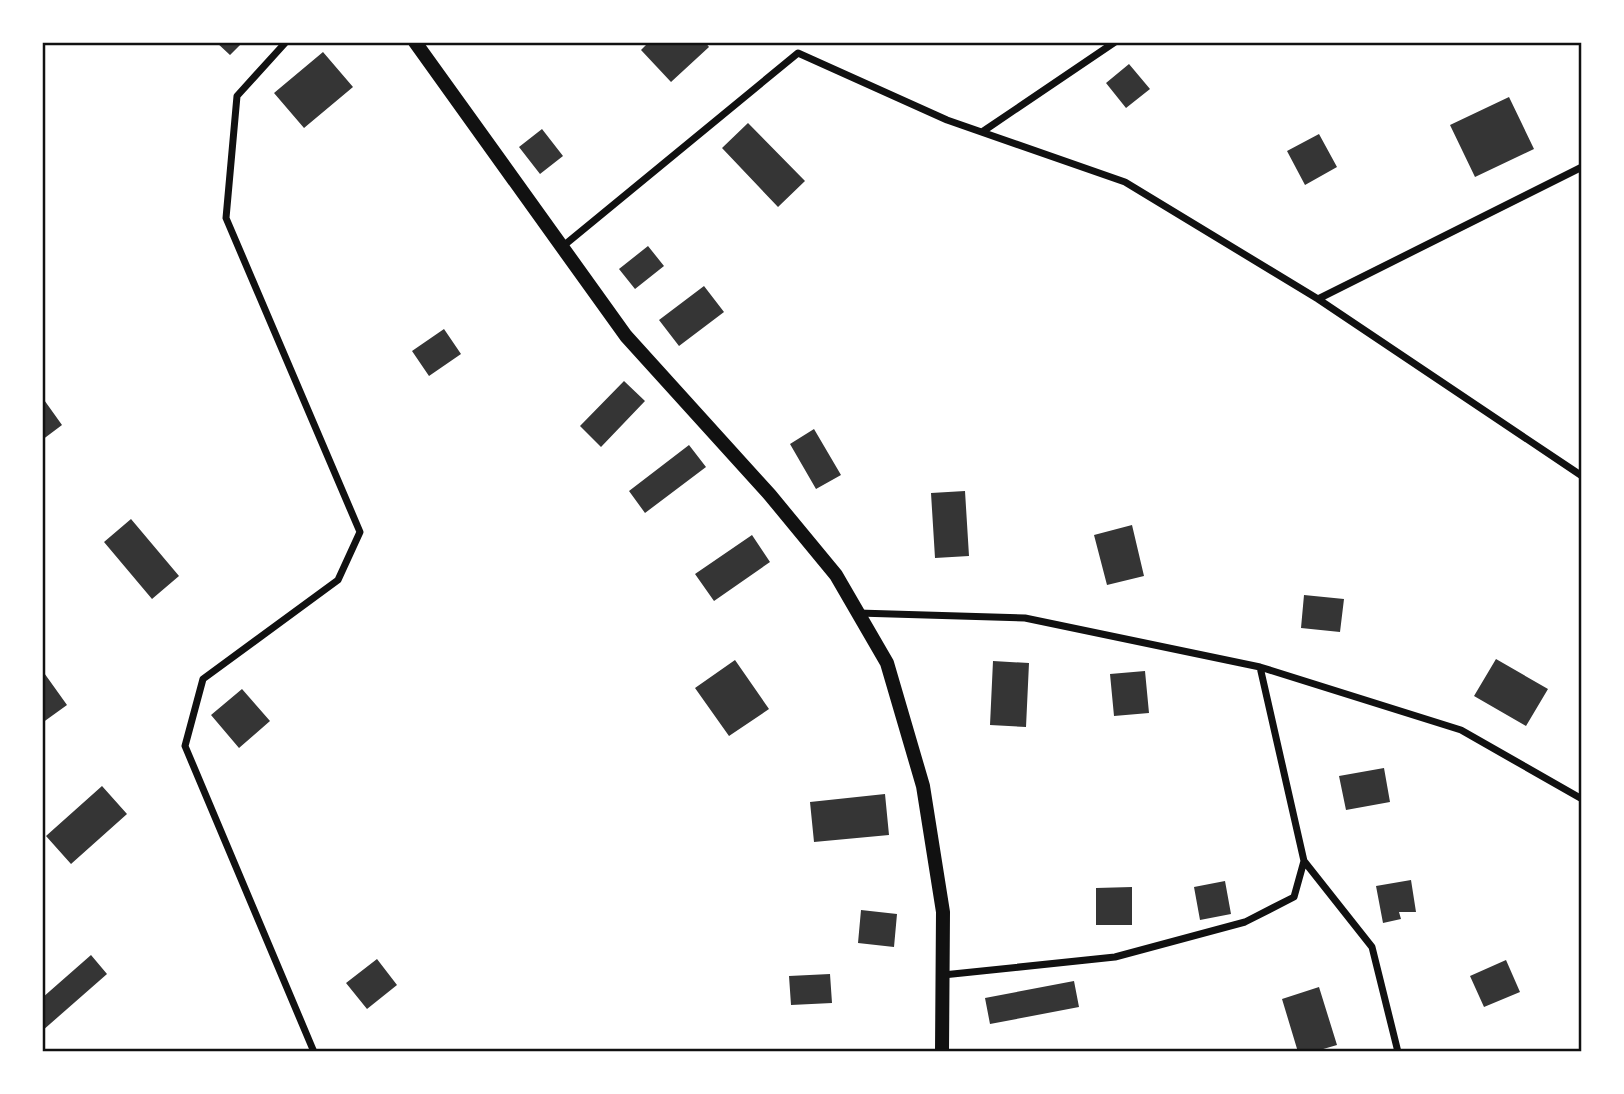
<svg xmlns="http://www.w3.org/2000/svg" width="1624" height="1094" viewBox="0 0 1624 1094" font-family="'Fira Sans Condensed',sans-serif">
  <rect width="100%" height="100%" fill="#fff"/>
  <path fill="#353535" d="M216,42H243L230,55Z
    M649,42H705L709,47L671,82L641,50Z
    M323,52L353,87L304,128L274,93Z
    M1129,64L1150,89L1126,108L1106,83Z
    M1509,97L1534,149L1475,177L1450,125Z
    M748,123L805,181L778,207L722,148Z
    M542,129L563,156L540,174L519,147Z
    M1319,134L1337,167L1305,185L1287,151Z
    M648,246L664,266L635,289L619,269Z
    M704,286L724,312L679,346L659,320Z
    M444,329L461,354L429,376L412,351Z
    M624,381L645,401L601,447L580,426Z
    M42,397L62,425L42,440Z
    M814,429L841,475L816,489L790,444Z
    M689,445L706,467L645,513L629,491Z
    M965,491L969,556L935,558L931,493Z
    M131,519L179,576L152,599L104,542Z
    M1132,525L1144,576L1107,585L1094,535Z
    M752,535L770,562L714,601L695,574Z
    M1304,595L1344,599L1340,632L1301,628Z
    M1496,659L1548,689L1526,726L1474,696Z
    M735,660L769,709L729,736L695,688Z
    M993,661L1029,663L1026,727L990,725Z
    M42,670L67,705L42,723Z
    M1145,671L1149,713L1114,716L1110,674Z
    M242,689L270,721L239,748L211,715Z
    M1384,768L1390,802L1346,810L1339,776Z
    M102,786L127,814L71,864L46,836Z
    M885,794L889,835L814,842L810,802Z
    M1411,880L1416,912H1399L1401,919L1383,923L1376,886Z
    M1225,881L1231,914L1200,920L1194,887Z
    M1132,887V925H1096V888Z
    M861,910L897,914L894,947L858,943Z
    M91,955L107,974L42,1031V998Z
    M377,959L397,985L367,1009L346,983Z
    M1506,960L1520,992L1484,1007L1470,976Z
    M830,974L832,1003L791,1005L789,976Z
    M1074,981L1079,1007L990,1024L985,998Z
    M1319,987L1337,1045L1313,1052H1298L1282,999Z"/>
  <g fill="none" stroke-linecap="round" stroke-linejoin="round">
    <path stroke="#111" stroke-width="7" d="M286,42L237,96L226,218L360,532L338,580L203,679L185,746L314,1052
      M982,132L1115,42
      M562,247L798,53L947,120L1125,182L1318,299L1582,476
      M1318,299L1582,167
      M858,613L1025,618L1260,667L1461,730L1582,799
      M1260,667L1304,861L1372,947L1398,1052
      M943,975L1115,957L1245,922L1294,897L1304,861"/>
    <path stroke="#111" stroke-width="14" d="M415,42L626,336L770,495L836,575L887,663L923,786L943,912L942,1052"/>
  </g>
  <rect width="1624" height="1094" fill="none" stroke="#ffffff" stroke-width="88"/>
  <rect x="44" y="44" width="1536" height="1006" fill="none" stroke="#111" stroke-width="2.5"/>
</svg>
